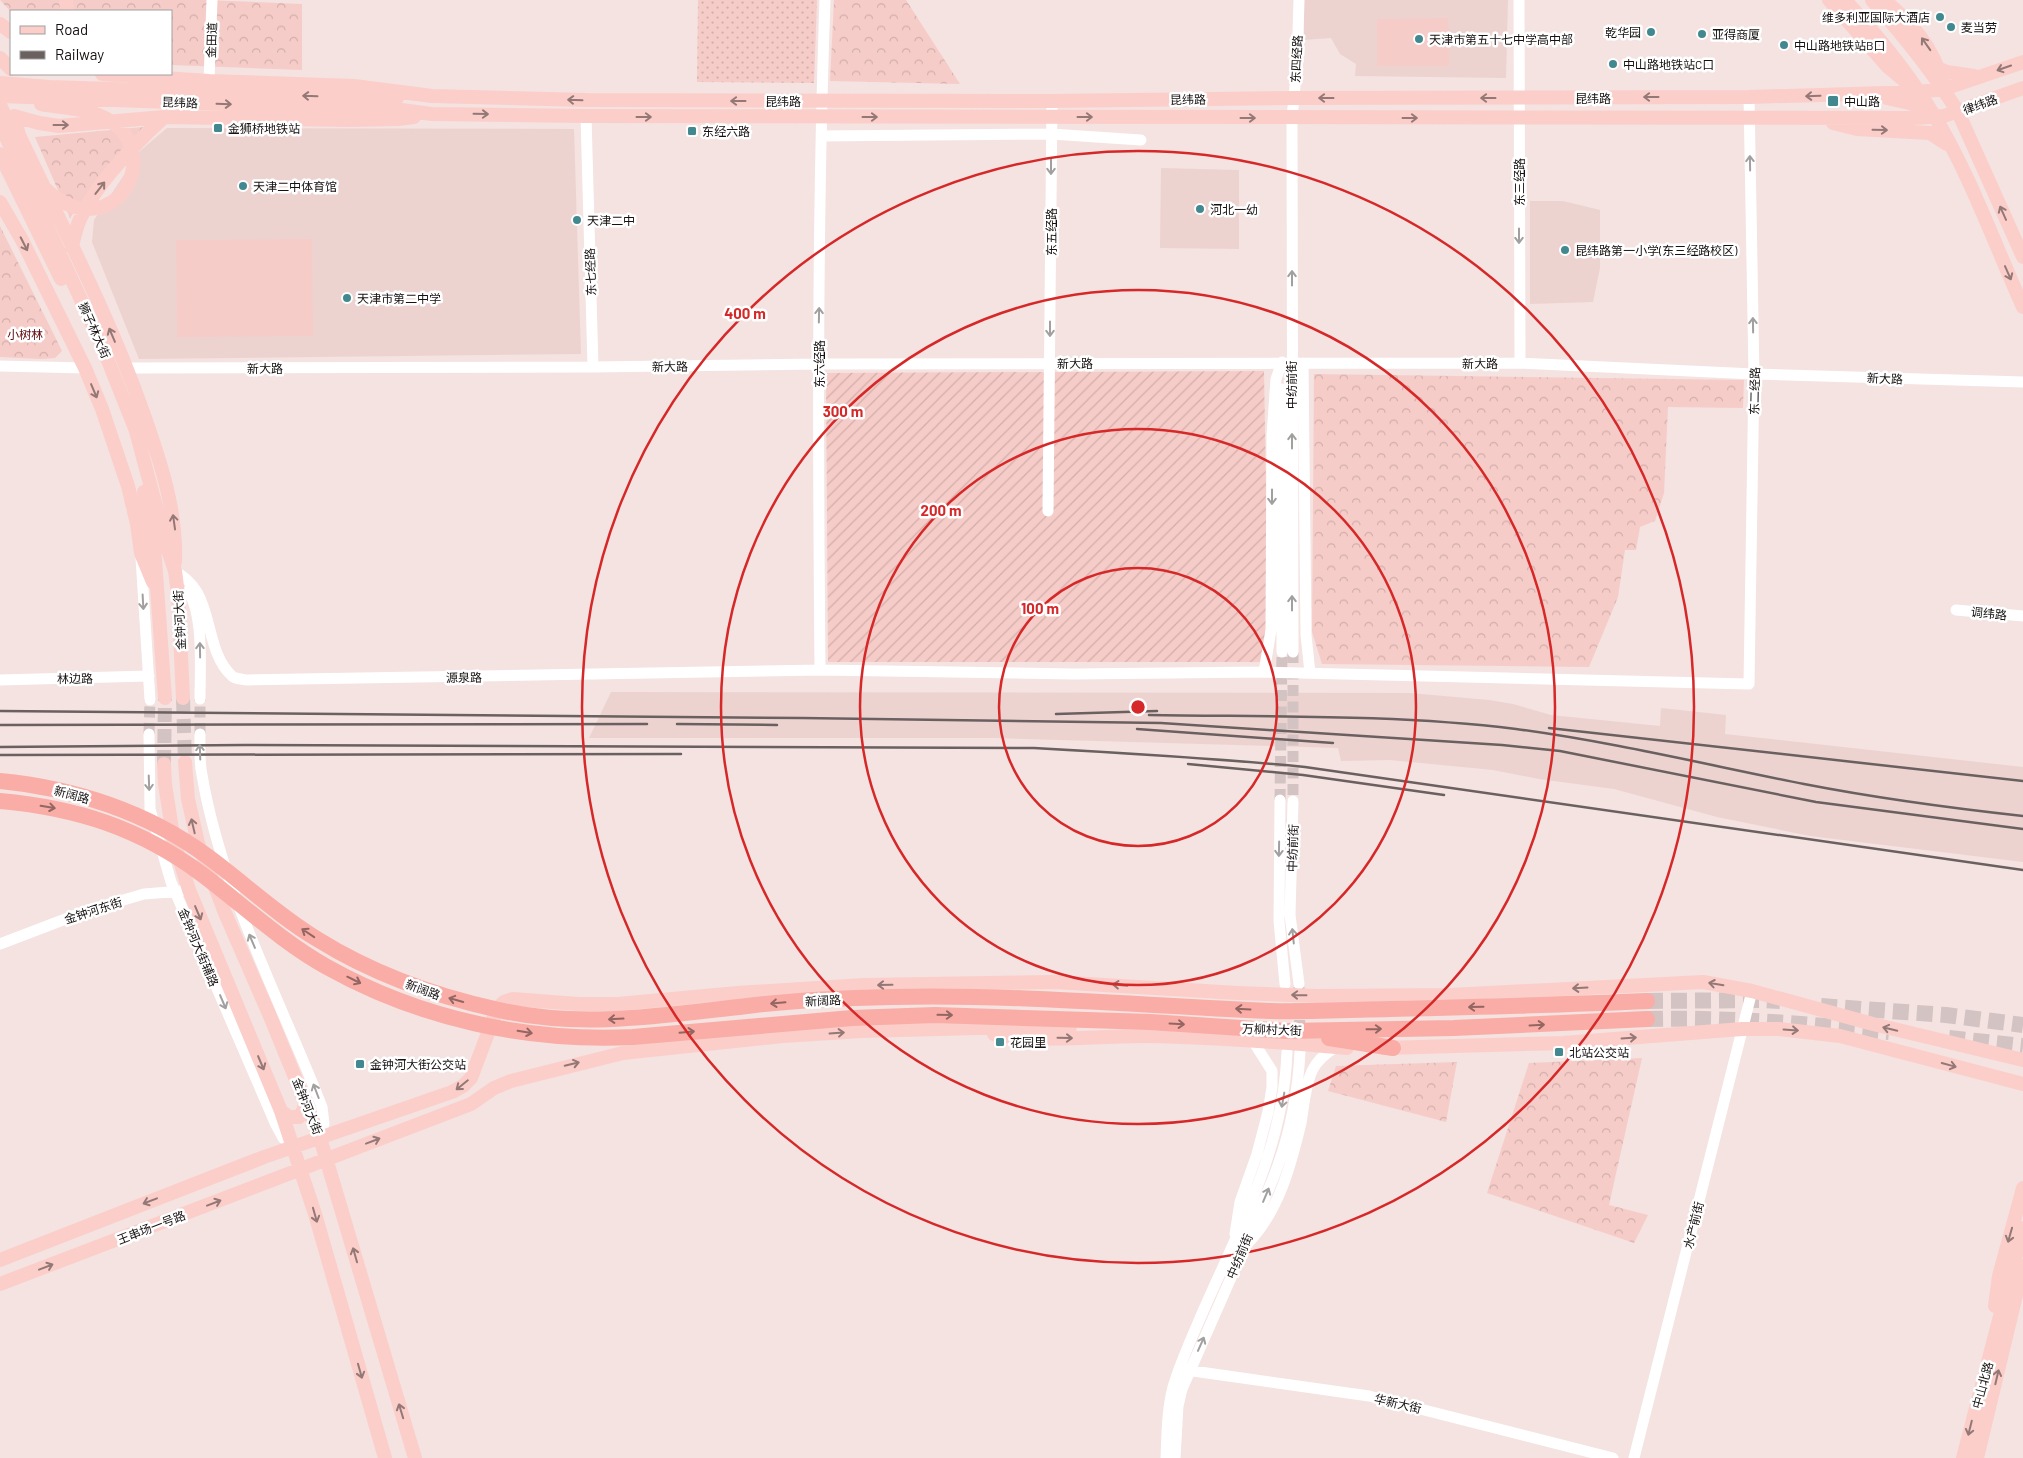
<svg xmlns="http://www.w3.org/2000/svg" width="2023" height="1458" viewBox="0 0 2023 1458" font-family="Barlow,'Noto Sans SC',sans-serif">
  <defs>
    <pattern id="grass-dots" width="8" height="8" patternUnits="userSpaceOnUse" patternTransform="scale(1.25)"><rect width="8" height="8" fill="#f6ccc8"/><path d="M2 2h.1M6 6h.1" fill="none" stroke="#d2aeab" stroke-width="1.8" stroke-linecap="round"/></pattern>
    <pattern id="forest-crowns" width="20" height="18" patternUnits="userSpaceOnUse" patternTransform="scale(1.25)"><rect width="20" height="18" fill="#f6ccc8"/><path d="M2 6a3 3 0 1 1 6 0M12 15a3 3 0 1 1 6 0" fill="none" stroke="#d2aeab"/></pattern>
    <pattern id="garden-furrows" width="10" height="10" patternUnits="userSpaceOnUse" patternTransform="scale(1.25)"><rect width="10" height="10" fill="#f6ccc8"/><path d="M-1 1l2-2M0 10L10 0M9 11l2-2" fill="none" stroke="#d2aeab"/></pattern>
  </defs>
  <rect width="100%" height="100%" fill="#f4e3e1"/>
  <path fill="#ecd3d0" d="M1304,0H1508L1506,78L1355,76L1356,64L1340,54L1331,38L1304,40Z
    M167,128L574,129L581,354L139,359L92,242L94,220L140,151Z
    M1161,168L1239,170V249L1160,248Z
    M1530,201H1563L1600,210V268L1593,302L1530,304Z
    M611,692L1410,693L1489,700L1513,704L1551,715L1660,726L1661,708L1726,715L1725,734L2023,767V862L1810,836L1717,817L1614,789L1539,779L1493,770L1390,760L1341,761L1338,748L994,738H589Z"/>
  <path fill="url(#grass-dots)" d="M698,0H817L814,83L697,82Z"/>
  <path fill="url(#forest-crowns)" d="M0,0H206L302,4V70L171,65V11L11,12Z
    M834,0H906L960,84L830,81Z
    M143,127L103,173L70,218L35,137Z
    M0,226L62,351L55,358L41,359L0,357Z
    M1314,374L1744,380L1743,408L1668,407L1664,493L1655,521L1640,527L1636,550H1625L1618,597L1589,667L1322,664L1312,632Z
    M1642,1058L1609,1205L1648,1215L1634,1243L1487,1193L1529,1063Z
    M1457,1062L1446,1122L1328,1091L1336,1066Z"/>
  <path fill="url(#garden-furrows)" d="M1264,371L1269,662H828L826,373Z"/>
  <path fill="#f6ccc8" d="M1448,18L1449,66H1377V19Z
    M312,239L313,336L177,337L176,240Z"/>
  <g fill="none" stroke-linecap="round" stroke-linejoin="round">
    <path stroke="#d3c3c2" stroke-width="11" stroke-dasharray="11 5.5" stroke-linecap="butt" d="M1293,652V801
      M149,734L150,700
      M200,734V699
      M1280,800L1282,652
      M1299,987L1300,1038"/>
    <path stroke="#d3c3c2" stroke-width="14" stroke-dasharray="14 7" stroke-linecap="butt" d="M183,698L185,762
      M164,764L165,698"/>
    <path stroke="#d3c3c2" stroke-width="16" stroke-dasharray="16 8" stroke-linecap="butt" d="M1647,1001L1763,1000L1780,1001
      M1821,1006L1946,1015L2023,1025
      M1647,1019C1729,1017 1809,1024 1889,1032
      M1949,1038L2023,1046"/>
    <path stroke="#fff" stroke-width="11" d="M1519,0L1520,363
      M209,81L212,0
      M586,116L593,367
      M821,136L1051,134L1141,140
      M1303,363L1306,635L1310,673
      M0,366L85,368
      M127,368L593,367L818,364L1520,363L1754,374L2023,382
      M1282,389V652
      M1048,511L1052,101
      M141,558L150,700
      M175,571C184,577 191,582 197,592C212,618 209,655 232,676C235,679 242,679 246,680L820,670L1074,674L1264,672L1749,684L1754,374L1749,97
      M188,591C204,614 200,670 200,699
      M1956,610L2023,616
      M1293,652L1292,118L1297,65L1299,0
      M820,670C818,447 817,223 825,0
      M1264,672L1271,630L1272,435L1276,379L1282,362
      M0,680L149,676
      M149,734L150,809L171,882L276,1125L283,1138L294,1146
      M200,734C200,747 199,762 202,775C222,892 279,997 322,1107L324,1124L320,1138
      M1280,800L1279,921L1285,984
      M1293,801L1290,915L1299,984
      M0,944L89,910L144,894L182,891
      M1235,1234L1240,1202L1257,1154L1268,1112L1272,1087V1071L1253,1041
      M1248,1243C1279,1211 1291,1165 1301,1123C1304,1106 1305,1086 1312,1071C1317,1060 1326,1053 1336,1047
      M1179,1369L1369,1396L1613,1458
      M1166,1458C1167,1434 1167,1410 1173,1387C1181,1360 1193,1335 1204,1309C1241,1225 1284,1146 1287,1052
      M1175,1458L1178,1406L1182,1389L1245,1246C1254,1218 1269,1193 1278,1165C1291,1129 1298,1090 1300,1052
      M1634,1458L1752,991"/>
    <path stroke="#fbceca" stroke-width="14" d="M66,0L67,11
      M1829,0L1887,66L1905,81
      M1845,0C1879,37 1910,75 1935,117C1970,175 1995,245 2023,307
      M1872,0C1903,35 1933,72 1958,112L2023,257
      M1884,0C1911,22 1933,47 1942,81
      M0,24L11,32
      M0,58L11,69
      M1932,66L1947,72L1974,76
      M102,74L209,81L354,86L432,96L586,100L1052,101L1294,98L1749,97L1919,92L1944,89L2023,62
      M0,83L49,87L397,98
      M0,96L401,110L432,114L586,116L1914,118L1944,116L2023,88
      M1887,98L1909,103L1931,111
      M41,104C62,108 86,108 105,118C163,148 123,232 65,203C58,199 52,196 46,189
      M0,105L12,130
      M14,116L19,135C62,226 109,316 143,412C160,460 177,510 175,562
      M14,116L39,123L59,126L164,117L349,120L398,119L414,117
      M1833,123L1857,129L1930,133L1947,144
      M0,124L101,343L136,431L166,544L175,571L178,594L183,698
      M0,154L61,279
      M0,202L22,240L85,368L102,409L128,486L137,524L141,553L153,582
      M72,247C74,237 76,227 81,217C97,182 136,143 164,117
      M144,492L154,546L165,698
      M185,762L188,799L198,843L225,913L269,1014L320,1138L415,1458
      M164,764L165,784L174,842L189,890L281,1111L315,1214L385,1458
      M994,1034C1045,1043 1096,1036 1146,1036C1213,1037 1280,1042 1347,1048
      M1384,1048L1563,1043L1742,1029H1779L1840,1036L2023,1084
      M281,1111L289,1117H299L303,1111L306,1101
      M0,1260L264,1157L452,1092L463,1086L471,1078L497,1009L504,1002L513,999L578,1004H618L737,993L864,985L1054,982L1238,993L1317,996L1450,995L1703,982L1752,991L1873,1024L2023,1060
      M0,1284L471,1104L494,1088L511,1081L623,1053L783,1036L862,1031L1016,1027H1070
      M1995,1306L1999,1276L2023,1188
      M1963,1458L2023,1228
      M1977,1458L2023,1266"/>
    <path stroke="#f9ada6" stroke-width="16" d="M0,781C74,788 147,812 207,856C244,883 277,915 317,939C373,974 435,996 499,1010C581,1029 665,1015 747,1006C795,1000 844,998 892,997C1018,994 1144,1006 1270,1011C1309,1012 1350,1010 1390,1009C1476,1007 1561,1005 1647,1001
      M0,801C77,808 140,828 203,875C244,906 282,942 327,967C420,1019 527,1042 633,1037L852,1018L935,1015L1150,1022L1287,1031L1454,1028L1647,1019
      M1329,1038L1393,1048"/>
    <path stroke="#6a605f" stroke-width="2.5" d="M0,711L802,718L1161,723L1502,745L1560,751L1816,802L2023,829
      M1056,714L1157,711
      M1149,715C1272,717 1394,714 1516,729C1613,742 1708,765 1804,784C1876,798 1950,808 2023,816
      M677,724L777,725
      M0,725L647,724
      M1549,728L2023,781
      M1137,729L1333,743
      M0,747L244,745L1034,748C1124,753 1214,758 1305,767L2023,870
      M0,755L681,754
      M1188,764L1303,775L1444,795"/>
  </g>
  <defs><path id="oneway-shaft" d="M-6 0H5M1.5-3L5.5 0L1.5 3" fill="none" stroke-width="1.6" stroke-linecap="round" stroke-linejoin="round" transform="scale(1.25)"/></defs>
  <g stroke="#947876">
    <use href="#oneway-shaft" transform="translate(1926 44) rotate(-125)"/>
    <use href="#oneway-shaft" transform="translate(2004 68) rotate(161)"/>
    <use href="#oneway-shaft" transform="translate(310 96) rotate(-178)"/>
    <use href="#oneway-shaft" transform="translate(1813 96) rotate(178)"/>
    <use href="#oneway-shaft" transform="translate(1651 97) rotate(180)"/>
    <use href="#oneway-shaft" transform="translate(1326 98) rotate(180)"/>
    <use href="#oneway-shaft" transform="translate(1488 98) rotate(-180)"/>
    <use href="#oneway-shaft" transform="translate(575 100) rotate(-178)"/>
    <use href="#oneway-shaft" transform="translate(738 101) rotate(-180)"/>
    <use href="#oneway-shaft" transform="translate(224 104) rotate(2)"/>
    <use href="#oneway-shaft" transform="translate(481 114) rotate(1)"/>
    <use href="#oneway-shaft" transform="translate(644 117)"/>
    <use href="#oneway-shaft" transform="translate(870 117)"/>
    <use href="#oneway-shaft" transform="translate(1085 117)"/>
    <use href="#oneway-shaft" transform="translate(1248 118)"/>
    <use href="#oneway-shaft" transform="translate(1410 118)"/>
    <use href="#oneway-shaft" transform="translate(61 125)"/>
    <use href="#oneway-shaft" transform="translate(1880 130) rotate(1)"/>
    <use href="#oneway-shaft" transform="translate(100 188) rotate(-52)"/>
    <use href="#oneway-shaft" transform="translate(2003 213) rotate(-114)"/>
    <use href="#oneway-shaft" transform="translate(24 244) rotate(63)"/>
    <use href="#oneway-shaft" transform="translate(2008 273) rotate(66)"/>
    <use href="#oneway-shaft" transform="translate(112 335) rotate(-113)"/>
    <use href="#oneway-shaft" transform="translate(94 391) rotate(67)"/>
    <use href="#oneway-shaft" transform="translate(174 522) rotate(-98)"/>
    <use href="#oneway-shaft" transform="translate(193 826) rotate(-103)"/>
    <use href="#oneway-shaft" transform="translate(198 913) rotate(67)"/>
    <use href="#oneway-shaft" transform="translate(1716 984) rotate(-171)"/>
    <use href="#oneway-shaft" transform="translate(885 985) rotate(179)"/>
    <use href="#oneway-shaft" transform="translate(1120 985) rotate(-175)"/>
    <use href="#oneway-shaft" transform="translate(1580 988) rotate(177)"/>
    <use href="#oneway-shaft" transform="translate(1299 995) rotate(-179)"/>
    <use href="#oneway-shaft" transform="translate(1890 1029) rotate(-166)"/>
    <use href="#oneway-shaft" transform="translate(1791 1030) rotate(4)"/>
    <use href="#oneway-shaft" transform="translate(837 1033) rotate(-4)"/>
    <use href="#oneway-shaft" transform="translate(1065 1038) rotate(1)"/>
    <use href="#oneway-shaft" transform="translate(1629 1038) rotate(-4)"/>
    <use href="#oneway-shaft" transform="translate(261 1063) rotate(67)"/>
    <use href="#oneway-shaft" transform="translate(572 1064) rotate(-13)"/>
    <use href="#oneway-shaft" transform="translate(1949 1065) rotate(15)"/>
    <use href="#oneway-shaft" transform="translate(462 1085) rotate(141)"/>
    <use href="#oneway-shaft" transform="translate(373 1141) rotate(-21)"/>
    <use href="#oneway-shaft" transform="translate(150 1201) rotate(159)"/>
    <use href="#oneway-shaft" transform="translate(214 1203) rotate(-21)"/>
    <use href="#oneway-shaft" transform="translate(315 1215) rotate(74)"/>
    <use href="#oneway-shaft" transform="translate(2010 1235) rotate(106)"/>
    <use href="#oneway-shaft" transform="translate(355 1255) rotate(-106)"/>
    <use href="#oneway-shaft" transform="translate(46 1267) rotate(-21)"/>
    <use href="#oneway-shaft" transform="translate(360 1371) rotate(74)"/>
    <use href="#oneway-shaft" transform="translate(1997 1377) rotate(-77)"/>
    <use href="#oneway-shaft" transform="translate(401 1411) rotate(-107)"/>
    <use href="#oneway-shaft" transform="translate(1970 1428) rotate(104)"/>
  </g>
  <g stroke="#a29f9f">
    <use href="#oneway-shaft" transform="translate(1750 163) rotate(-91)"/>
    <use href="#oneway-shaft" transform="translate(1051 167) rotate(90)"/>
    <use href="#oneway-shaft" transform="translate(1519 236) rotate(90)"/>
    <use href="#oneway-shaft" transform="translate(1292 278) rotate(-90)"/>
    <use href="#oneway-shaft" transform="translate(819 315) rotate(-89)"/>
    <use href="#oneway-shaft" transform="translate(1753 325) rotate(-91)"/>
    <use href="#oneway-shaft" transform="translate(1050 329) rotate(90)"/>
    <use href="#oneway-shaft" transform="translate(1292 441) rotate(-90)"/>
    <use href="#oneway-shaft" transform="translate(1272 497) rotate(90)"/>
    <use href="#oneway-shaft" transform="translate(143 602) rotate(87)"/>
    <use href="#oneway-shaft" transform="translate(1292 603) rotate(-90)"/>
    <use href="#oneway-shaft" transform="translate(200 650) rotate(-91)"/>
    <use href="#oneway-shaft" transform="translate(200 752) rotate(-92)"/>
    <use href="#oneway-shaft" transform="translate(149 783) rotate(88)"/>
    <use href="#oneway-shaft" transform="translate(1279 849) rotate(91)"/>
    <use href="#oneway-shaft" transform="translate(1293 936) rotate(-96)"/>
    <use href="#oneway-shaft" transform="translate(252 941) rotate(-113)"/>
    <use href="#oneway-shaft" transform="translate(223 1002) rotate(67)"/>
    <use href="#oneway-shaft" transform="translate(316 1091) rotate(-111)"/>
    <use href="#oneway-shaft" transform="translate(1283 1100) rotate(100)"/>
    <use href="#oneway-shaft" transform="translate(1266 1195) rotate(-67)"/>
    <use href="#oneway-shaft" transform="translate(1201 1344) rotate(-66)"/>
  </g>
  <g stroke="#936662">
    <use href="#oneway-shaft" transform="translate(48 807) rotate(9)"/>
    <use href="#oneway-shaft" transform="translate(308 933) rotate(-146)"/>
    <use href="#oneway-shaft" transform="translate(354 980) rotate(26)"/>
    <use href="#oneway-shaft" transform="translate(456 1000) rotate(-164)"/>
    <use href="#oneway-shaft" transform="translate(778 1003) rotate(175)"/>
    <use href="#oneway-shaft" transform="translate(1476 1007) rotate(179)"/>
    <use href="#oneway-shaft" transform="translate(1243 1009) rotate(-177)"/>
    <use href="#oneway-shaft" transform="translate(945 1015) rotate(1)"/>
    <use href="#oneway-shaft" transform="translate(616 1019) rotate(177)"/>
    <use href="#oneway-shaft" transform="translate(1177 1024) rotate(3)"/>
    <use href="#oneway-shaft" transform="translate(1537 1025) rotate(-3)"/>
    <use href="#oneway-shaft" transform="translate(1374 1029) rotate(-1)"/>
    <use href="#oneway-shaft" transform="translate(525 1032) rotate(9)"/>
    <use href="#oneway-shaft" transform="translate(687 1032) rotate(-5)"/>
  </g>
  <g fill="none" stroke="#d62828" stroke-width="2.5">
    <circle cx="1138" cy="707" r="139"/>
    <circle cx="1138" cy="707" r="278"/>
    <circle cx="1138" cy="707" r="417"/>
    <circle cx="1138" cy="707" r="556"/>
  </g>
  <g fill="#41888f" stroke="#fff" stroke-width="2">
    <circle cx="1940" cy="17" r="5"/>
    <circle cx="1951" cy="27" r="5"/>
    <circle cx="1651" cy="32" r="5"/>
    <circle cx="1702" cy="34" r="5"/>
    <circle cx="1419" cy="39" r="5"/>
    <circle cx="1784" cy="45" r="5"/>
    <circle cx="1613" cy="64" r="5"/>
    <rect x="1827" y="95" width="12" height="12" rx="2.5"/>
    <rect x="213" y="123" width="10" height="10" rx="2.5"/>
    <rect x="687" y="126" width="10" height="10" rx="2.5"/>
    <circle cx="243" cy="186" r="5"/>
    <circle cx="1200" cy="209" r="5"/>
    <circle cx="577" cy="220" r="5"/>
    <circle cx="1565" cy="250" r="5"/>
    <circle cx="347" cy="298" r="5"/>
    <rect x="995" y="1037" width="10" height="10" rx="2.5"/>
    <rect x="1554" y="1047" width="10" height="10" rx="2.5"/>
    <rect x="355" y="1059" width="10" height="10" rx="2.5"/>
  </g>
  <g text-anchor="middle" dominant-baseline="central" stroke-width="5" stroke-linejoin="round" paint-order="stroke">
    <g font-size="12" fill="#161010" stroke="#fff" text-anchor="start">
      <text x="1930" y="17" text-anchor="end">维多利亚国际大酒店</text>
      <text x="1961" y="27">麦当劳</text>
      <text x="1641" y="32" text-anchor="end">乾华园</text>
      <text x="1712" y="34">亚得商厦</text>
      <text x="1429" y="39">天津市第五十七中学高中部</text>
      <text x="1794" y="45">中山路地铁站B口</text>
      <text x="1623" y="64">中山路地铁站C口</text>
      <text x="1844" y="101">中山路</text>
      <text x="228" y="128">金狮桥地铁站</text>
      <text x="702" y="131">东经六路</text>
      <text x="253" y="186">天津二中体育馆</text>
      <text x="1210" y="209">河北一幼</text>
      <text x="587" y="220">天津二中</text>
      <text x="1575" y="250">昆纬路第一小学(东三经路校区)</text>
      <text x="357" y="298">天津市第二中学</text>
      <text x="1010" y="1042">花园里</text>
      <text x="1569" y="1052">北站公交站</text>
      <text x="370" y="1064">金钟河大街公交站</text>
    </g>
    <g font-size="12" fill="#161010" stroke="#fff">
      <text transform="translate(211 40) rotate(-88)">金田道</text>
      <text transform="translate(1296 59) rotate(-87)">东四经路</text>
      <text x="1593" y="98">昆纬路</text>
      <text transform="translate(1188 99) rotate(-1)">昆纬路</text>
      <text x="783" y="101">昆纬路</text>
      <text transform="translate(180 102) rotate(2)">昆纬路</text>
      <text transform="translate(1980 104) rotate(-20)">律纬路</text>
      <text transform="translate(1519 182) rotate(-90)">东三经路</text>
      <text transform="translate(1051 232) rotate(-90)">东五经路</text>
      <text transform="translate(590 272) rotate(-92)">东七经路</text>
      <text transform="translate(95 330) rotate(66)">狮子林大街</text>
      <text x="1075" y="363">新大路</text>
      <text x="1480" y="363">新大路</text>
      <text transform="translate(819 364) rotate(-90)">东六经路</text>
      <text transform="translate(670 366) rotate(-1)">新大路</text>
      <text x="265" y="368">新大路</text>
      <text transform="translate(1885 378) rotate(2)">新大路</text>
      <text transform="translate(1291 385) rotate(-90)">中纺前街</text>
      <text transform="translate(1754 391) rotate(-89)">东二经路</text>
      <text transform="translate(1989 613) rotate(6)">调纬路</text>
      <text transform="translate(179 620) rotate(-93)">金钟河大街</text>
      <text transform="translate(464 677) rotate(-1)">源泉路</text>
      <text transform="translate(75 678) rotate(-1)">林边路</text>
      <text transform="translate(72 794) rotate(15)">新阔路</text>
      <text transform="translate(1292 848) rotate(-88)">中纺前街</text>
      <text transform="translate(93 910) rotate(-18)">金钟河东街</text>
      <text transform="translate(199 947) rotate(67)">金钟河大街辅路</text>
      <text transform="translate(423 989) rotate(20)">新阔路</text>
      <text transform="translate(823 1000) rotate(-3)">新阔路</text>
      <text transform="translate(1272 1029) rotate(2)">万柳村大街</text>
      <text transform="translate(308 1106) rotate(68)">金钟河大街</text>
      <text transform="translate(1693 1225) rotate(-76)">水产前街</text>
      <text transform="translate(151 1227) rotate(-21)">王串场一号路</text>
      <text transform="translate(1239 1256) rotate(-67)">中纺前街</text>
      <text transform="translate(1982 1385) rotate(-75)">中山北路</text>
      <text transform="translate(1398 1403) rotate(13)">华新大街</text>
    </g>
    <g font-size="12" fill="#610a10" stroke="#fff">
      <text x="25" y="334">小树林</text>
    </g>
  </g>
  <circle cx="1138" cy="707" r="8" fill="#d62828" stroke="#fff" stroke-width="2.5"/>
  <g font-size="15" text-anchor="middle" font-weight="bold" fill="#d62828" stroke="#fff" stroke-width="5" stroke-linejoin="round" paint-order="stroke">
    <text x="745" y="319">400 m</text>
    <text x="843" y="417">300 m</text>
    <text x="941" y="516">200 m</text>
    <text x="1040" y="614">100 m</text>
  </g>
  <rect x="10" y="10" width="162" height="65" fill="#ffffff" stroke="#a29f9f"/>
  <rect x="20" y="26" width="25" height="8" fill="#fbceca" stroke="#a29f9f"/>
  <text x="55" y="35" font-size="15" fill="#161010">Road</text>
  <rect x="20" y="51" width="25" height="8" fill="#6a605f" stroke="#a29f9f"/>
  <text x="55" y="60" font-size="15" fill="#161010">Railway</text>
</svg>
